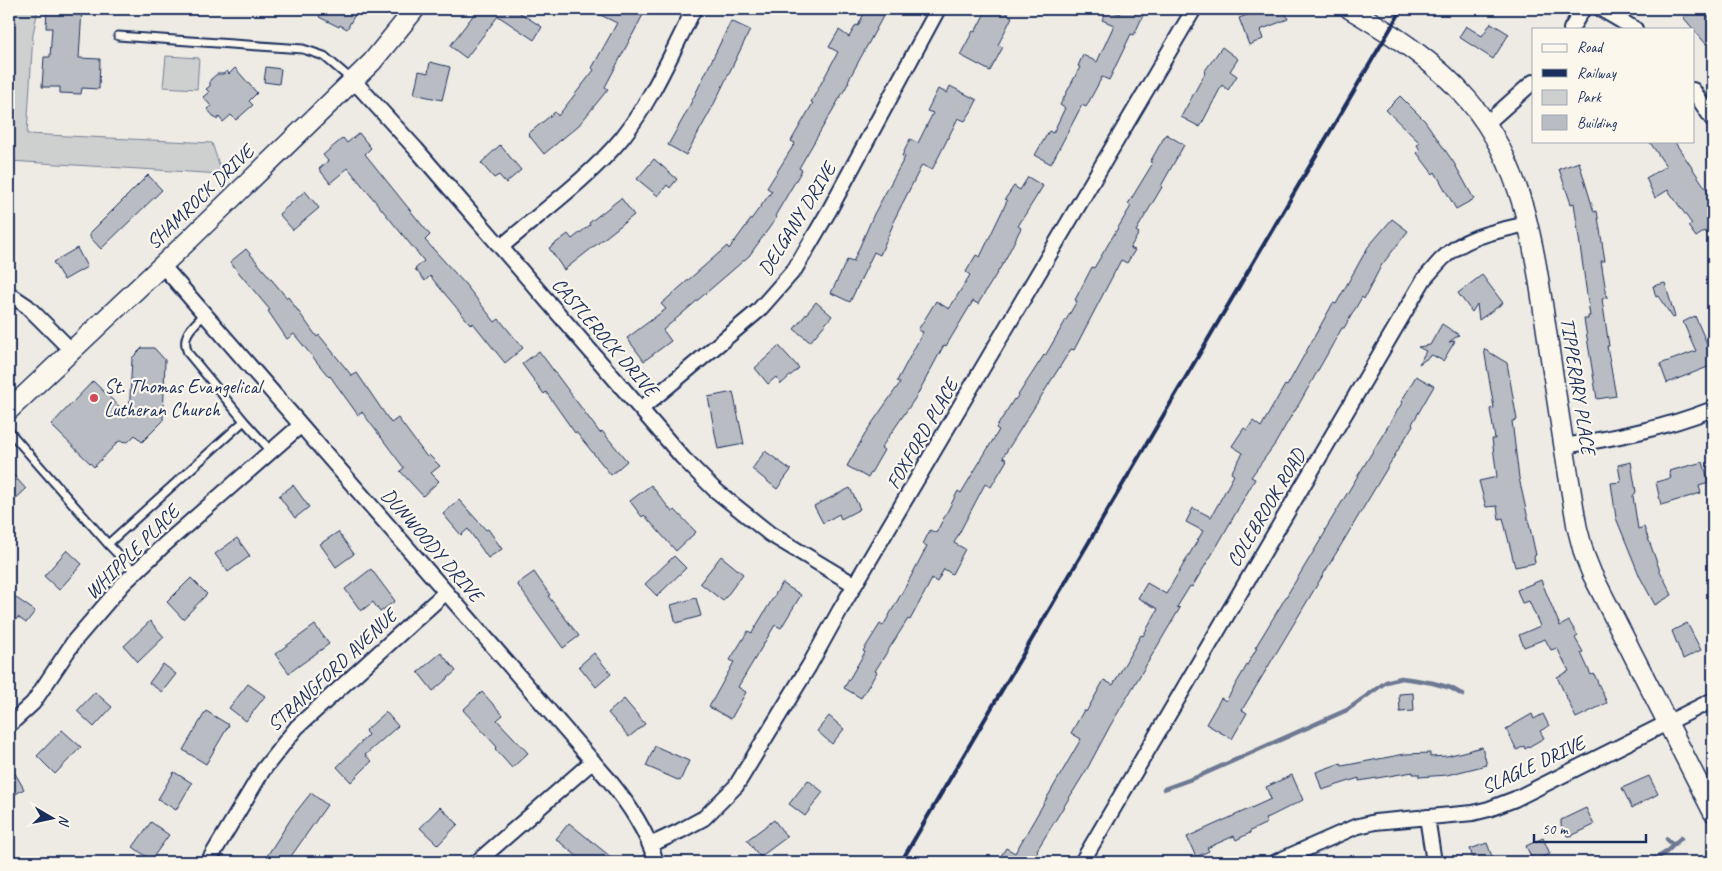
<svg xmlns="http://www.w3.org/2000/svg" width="1722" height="871" viewBox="0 0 1722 871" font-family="Caveat,sans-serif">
  <rect width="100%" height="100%" fill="#eeebe4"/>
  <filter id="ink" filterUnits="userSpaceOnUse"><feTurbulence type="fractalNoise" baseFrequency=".02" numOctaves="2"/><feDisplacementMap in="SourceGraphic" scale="10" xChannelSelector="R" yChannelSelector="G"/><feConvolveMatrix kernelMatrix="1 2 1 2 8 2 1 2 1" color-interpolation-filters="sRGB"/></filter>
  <g filter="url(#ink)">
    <path fill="#cecfcf" stroke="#747f96" d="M9,9H38L33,34L27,134L212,143L222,174L9,161Z
      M166,56L199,58L197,89L163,87Z"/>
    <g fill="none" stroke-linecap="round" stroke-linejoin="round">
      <path stroke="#6d7892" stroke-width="4.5" d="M1164,789L1197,777L1347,710L1386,682L1401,678L1416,680L1433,683L1451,688L1463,695
        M1667,839L1673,845
        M1650,862L1665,853L1681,838"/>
    </g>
    <path fill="#b9bcc3" stroke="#1b2f5e" d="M47,9H82L79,58L100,59L99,89L82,88L81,94L60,93V87H42L44,57H50L52,28H46Z
      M323,9H358L347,29L340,25L339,27L319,17Z
      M478,9H514L542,27L534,40L498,16L466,58L450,46Z
      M588,9H646L605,87L608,89L579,125L544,154L528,134L555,112L558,116L594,70L592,68L617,23Z
      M866,9H887L848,81L849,82L799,168L802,170L775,216L777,217L749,256L663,330L671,341L644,361L627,338L666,309L661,304L727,246L729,249L772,191L767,188L795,143L791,141L813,103L811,102L838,52L829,47L839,30L849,37L856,25L858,26Z
      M987,9H1010L1007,14L1012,17L998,45L1003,47L990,71L960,55L973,31L975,32Z
      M1107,9L1120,14L1122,9H1146L1134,35L1131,34L1109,80L1102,77L1086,107L1082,105L1051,164L1035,155L1049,131L1053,133L1065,108L1060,105L1080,67L1078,66L1083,55L1097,62L1114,25L1102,20Z
      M1263,9H1284L1288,19L1260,30L1263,39L1249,45L1239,18Z
      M1692,9H1701L1713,22V38L1706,44L1683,17Z
      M731,21L750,30L712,108L686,155L668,145L685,115Z
      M1491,23L1509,34L1493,59L1459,37L1466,26L1482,36Z
      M1222,47L1238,59L1230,71L1237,76L1228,90L1222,85L1200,127L1181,117L1205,73L1204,72Z
      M430,62L450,67L442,100L414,94L419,71L428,73Z
      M266,67L281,69L279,84L264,82Z
      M235,68L257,93L249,101L253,105L236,120L231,115L223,122L219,117L217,120L207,109L211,106L203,97L209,92L206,89L210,86V80L217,74H223L227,71L229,74Z
      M950,86L977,100L971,112L965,121L958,118L932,170L922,165L893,222H894L880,255L874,252L850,302L831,293L847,260L853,262L874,214L905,157L902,156L910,139L918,143L933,113L927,111L938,89L947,93Z
      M1400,96L1425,121L1454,163L1474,199L1456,209L1435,172L1433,174L1417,153L1420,150L1417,145L1420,143L1386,110Z
      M359,133L371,148L365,154L430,235L425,240L465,284L495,322L499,319L523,348L505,363L473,323L471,325L430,276L425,281L415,269L424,261L348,168L330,183L319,169L328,161L323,155L343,138L347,143Z
      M1166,134L1184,145L1161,186L1162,187L1136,231L1139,233L1130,248L1135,250L1127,263L1121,260L1074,350L1071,349L1003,457L1007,460L991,487L985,484L954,543L965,549L952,574L944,569L937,582L932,579L910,620L908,619L875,671L877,672L861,698L844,688L865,652L863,651L880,624L883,626L908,582L927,546L923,544L930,530L936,533L958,491L961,493L999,430L996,428L1014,399L1015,400L1044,355L1045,356L1077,301L1075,300L1092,267L1094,268L1131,206L1128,204L1153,163L1150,162Z
      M1649,141H1674L1713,199V242L1705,231L1696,237L1688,226L1692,224L1668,190L1655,198L1646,178L1666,166Z
      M500,145L521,170L506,183L499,175L494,178L481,163Z
      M654,159L677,179L670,188L667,185L658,196L637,179Z
      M1579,162L1594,212L1597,211L1605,261H1601L1607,298L1602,299L1609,346H1607L1616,396L1597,399L1584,319H1588V316H1590L1574,203L1571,204L1559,169Z
      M148,175L162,190L101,249L90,237V233Z
      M1028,177L1043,186L1018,226L1021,228L1005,260L978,304L973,301L946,346L944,345L916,397L881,448L884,450L868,478L847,466L868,429L900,383L897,381L923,332L918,330L936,301L949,309L970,275L966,272L976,255L980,257L1007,201L1005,199L1014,186L1020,190Z
      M305,191L319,208L293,230L279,214Z
      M621,198L634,215L564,270L549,248L568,234L572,239L590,225L589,223Z
      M1392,219L1408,231L1381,266L1364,299L1362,297L1344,328H1342L1295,411H1294L1275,444L1251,477L1255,479L1217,546L1192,587L1190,586L1177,607L1180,608L1110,726L1087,769L1037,850L1038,851L1032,862H997L1006,848L1015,853L1081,739L1071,733L1084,710L1086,712L1104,680L1113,685L1141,635L1143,636L1158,609L1138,598L1147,583L1166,594L1199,538L1203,531L1186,522L1193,508L1211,517L1234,475L1231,473L1243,453L1232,446L1244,428L1247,430L1253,421L1261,427L1285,385L1287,386L1333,303L1336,304L1368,247Z
      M77,248L87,267L64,280L53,262Z
      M246,249L287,298L288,297L317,337L319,335L352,376L357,373L391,423L398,418L427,457L429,455L440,466L431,473L439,481L423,496L400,471L404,468L362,412L358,415L330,376L329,377L294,334L287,339L268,311L270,310L230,262Z
      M1482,275L1503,303L1479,320L1477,304L1472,312L1458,293Z
      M1665,283L1675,317L1673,318L1658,296L1656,297L1653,286Z
      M816,302L832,316L810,342L794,329Z
      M1695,316L1708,346L1713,343V365L1667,383L1660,364L1696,351L1683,322Z
      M1442,324L1459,335L1449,342L1455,341L1443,361L1432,355L1419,364L1426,351L1418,347L1430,345Z
      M779,346L799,368L781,384L776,377L768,384L755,368Z
      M142,348H154L165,360L163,421L142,442L135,435L128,442L119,441L94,467L51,425L93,381L129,416L132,358Z
      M1484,349L1507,363L1517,420L1512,421L1519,478L1536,555L1534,556L1535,563L1515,567L1503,518L1499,519L1497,506L1486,507L1479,481L1497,477L1492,439H1495L1490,409L1494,408Z
      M539,351L600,433L602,431L627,461L611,475L576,432L575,433L546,392L544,394L522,364Z
      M1416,376L1434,386L1412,424L1413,425L1242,710L1247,713L1232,739L1206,724L1221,698L1226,701L1257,648H1255L1326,531L1325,530L1402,403L1401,402Z
      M733,392L744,444L718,449L708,397Z
      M765,451L791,470L777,489L752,469Z
      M1631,462L1636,492L1633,496L1638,529L1644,527L1660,571L1672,595L1655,605L1640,577L1616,518L1611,483L1621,482L1618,465Z
      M1703,462L1709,483L1699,486L1701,493L1661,505L1656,482L1671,478L1669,471Z
      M9,470L26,489L9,505Z
      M293,485L309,507L295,518L279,496Z
      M651,485L672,512L675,510L696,532L676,551L644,515L642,517L630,501Z
      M850,488L860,509L841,519L839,514L823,523L814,506Z
      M459,500L486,530L488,529L502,549L488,558L468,529L461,535L443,514Z
      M338,532L354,554L336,567L320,544Z
      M237,538L250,556L228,572L215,554Z
      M67,550L82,564L59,590L44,576Z
      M674,556L686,568L657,596L645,584Z
      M721,556L743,574L723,601L700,583Z
      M371,569L395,601L380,612L373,602L361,611L345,589Z
      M534,572L550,595L548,596L579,636L563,648L517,584Z
      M191,578L207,594L183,619L167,602Z
      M1541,580L1560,626L1569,621L1578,636L1575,638L1583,652L1581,653L1591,675L1594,674L1607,703L1576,718L1557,677L1569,671L1557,648L1551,650L1545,639L1524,647L1519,635L1540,626L1529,601L1522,603L1517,590Z
      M782,583L801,595L781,628L775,625L738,687L746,692L731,719L709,707L734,662L730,660L748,631L752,633Z
      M9,593L35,611L26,623L18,617L9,629Z
      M696,598L701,616L676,623L671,605Z
      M150,621L164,637L138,662L124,646Z
      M1687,623L1701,650L1683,659L1672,631Z
      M315,625L329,644L289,673L275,654Z
      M441,653L456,671L433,691L418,672Z
      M594,653L611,674L596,687L579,666Z
      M163,664L176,674L162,692L149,683Z
      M248,684L265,696L246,721L229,708Z
      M95,692L112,707L94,727L77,711Z
      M482,692L503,715L497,720L528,753L512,768L495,749L497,747L463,710Z
      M1413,693L1414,711L1400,712L1399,694Z
      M624,699L645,724L629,737L608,713Z
      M206,711L229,725L206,764L183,750Z
      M386,712L398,726L365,755L372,761L351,782L337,767L368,735L365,731Z
      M1532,714L1534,719L1543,714L1549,726L1540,731L1544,738L1525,749L1524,746L1517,750L1506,729Z
      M829,716L844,729L832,744L817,731Z
      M62,730L81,747L55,774L37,756Z
      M655,746L689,761L680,781L646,766Z
      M1482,747L1487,765L1447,775L1419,777V774H1413V772L1359,781V778L1322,790L1316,772L1341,763L1342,766L1405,754L1430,753V757L1447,756Z
      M9,763L24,789L9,798Z
      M174,772L192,783L176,810L158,799Z
      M1292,775L1303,800L1265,819L1267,823L1250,831V833L1236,840L1234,836L1207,848L1209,851L1196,857L1187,837L1271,799L1266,787Z
      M1649,776L1658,794L1632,808L1622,788Z
      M808,780L823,792L805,816L789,804Z
      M311,793L327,805L287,862H275L267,856L292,817Z
      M440,807L458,824L438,845L420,828Z
      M1586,808L1594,825L1571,836H1567L1561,825V820Z
      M774,820L787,837L760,857L747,840Z
      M151,822L169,835L151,860L133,847Z
      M569,823L617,862H584L556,839Z
      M1543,838L1550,854L1533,861L1526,846Z
      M1487,843L1494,862H1474L1470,849Z"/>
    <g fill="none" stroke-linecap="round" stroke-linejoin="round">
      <defs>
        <path id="lane" d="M118,36L303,49L324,56L352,80
          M244,421L271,451
          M9,431L108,544L244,421L188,353C180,335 193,326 205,314
          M108,544L135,572"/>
        <path id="street" d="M1601,9L1635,29
          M1571,29L1583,9
          M353,80L416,149L683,458L714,489L770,534L855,585
          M1693,90L1713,120
          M1486,124L1533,82
          M501,247C540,213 589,178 622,138C652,100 672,52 694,9
          M162,265L609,780C629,805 647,831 656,862
          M9,294L27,306L71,350
          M641,409L758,311L795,269L830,209L938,9
          M1564,446C1615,438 1665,428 1713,409
          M9,725L33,703L75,640L123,584L164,545L301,425
          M1427,817L1434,862
          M650,845L680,831L704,818L736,786L809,666L840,610L1194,9
          M208,862L263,770L297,727L446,592
          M477,862L593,761
          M1082,862L1424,279C1430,273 1436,265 1442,259C1465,236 1497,231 1527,224
          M1276,862L1355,827L1375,822L1473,813L1489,809L1515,799L1713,700"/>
        <path id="secondary" d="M1350,9C1394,35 1436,62 1469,101C1528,170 1536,262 1549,348C1558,408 1567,468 1577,527L1584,554L1592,574L1713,812
          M9,410L190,239L372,62L415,9"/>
      </defs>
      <use href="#lane" stroke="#1b2f5e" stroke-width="11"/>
      <use href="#street" stroke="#1b2f5e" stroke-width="18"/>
      <use href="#secondary" stroke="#1b2f5e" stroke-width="22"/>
      <use href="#lane" stroke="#fbf7ec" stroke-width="7"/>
      <use href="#street" stroke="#fbf7ec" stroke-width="14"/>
      <use href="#secondary" stroke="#fbf7ec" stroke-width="19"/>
      <path stroke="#1b2f5e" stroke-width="4" d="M901,862L1402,9"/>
    </g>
  </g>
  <circle fill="#d1495b" stroke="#fbf7ec" stroke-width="2" cx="94" cy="398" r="5"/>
  <g text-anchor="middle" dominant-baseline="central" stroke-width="4.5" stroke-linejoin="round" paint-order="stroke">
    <g font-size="20" fill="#1b2f5e" stroke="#fbf7ec">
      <text transform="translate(200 197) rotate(-44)">SHAMROCK DRIVE</text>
      <text transform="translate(797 219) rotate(-58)">DELGANY DRIVE</text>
      <text transform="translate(605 337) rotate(49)">CASTLEROCK DRIVE</text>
      <text transform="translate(1578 386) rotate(81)">TIPPERARY PLACE</text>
      <text transform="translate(922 434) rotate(-60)">FOXFORD PLACE</text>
      <text transform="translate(1266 508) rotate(-59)">COLEBROOK ROAD</text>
      <text transform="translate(432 545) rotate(49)">DUNWOODY DRIVE</text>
      <text transform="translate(132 552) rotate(-45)">WHIPPLE PLACE</text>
      <text transform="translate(332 670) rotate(-43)">STRANGFORD AVENUE</text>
      <text transform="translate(1533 765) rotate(-25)">SLAGLE DRIVE</text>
    </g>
    <g font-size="20" fill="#1b2f5e" stroke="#fbf7ec" text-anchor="start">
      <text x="104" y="386">St. Thomas Evangelical<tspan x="104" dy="23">Lutheran Church</tspan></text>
    </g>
  </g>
  <rect width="1722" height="871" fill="none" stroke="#fbf7ec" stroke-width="30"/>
  <rect x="15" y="15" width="1692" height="841" fill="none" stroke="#1b2f5e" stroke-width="2" filter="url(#ink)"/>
  <rect x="1532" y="28" width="162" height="115" fill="#fbf7ec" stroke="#a1a7b3"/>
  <rect x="1542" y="44" width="25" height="8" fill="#fbf7ec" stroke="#a1a7b3"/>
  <text x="1577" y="52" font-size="15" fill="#1b2f5e">Road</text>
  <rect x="1542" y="69" width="25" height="8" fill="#1b2f5e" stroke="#a1a7b3"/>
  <text x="1577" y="78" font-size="15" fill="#1b2f5e">Railway</text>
  <rect x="1542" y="90" width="25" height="15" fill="#cecfcf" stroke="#a1a7b3"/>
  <text x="1577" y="102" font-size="15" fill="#1b2f5e">Park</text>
  <rect x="1542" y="115" width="25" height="15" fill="#b9bcc3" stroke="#a1a7b3"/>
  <text x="1577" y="128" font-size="15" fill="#1b2f5e">Building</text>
  <g transform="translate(52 818) rotate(99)" stroke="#fbf7ec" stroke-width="4" paint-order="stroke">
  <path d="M0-4L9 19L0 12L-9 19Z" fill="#1b2f5e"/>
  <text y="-8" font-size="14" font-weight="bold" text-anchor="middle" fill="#1b2f5e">N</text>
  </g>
  <path d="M1534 834v8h112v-8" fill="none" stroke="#1b2f5e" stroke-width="2.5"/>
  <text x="1542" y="834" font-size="15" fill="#1b2f5e" stroke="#fbf7ec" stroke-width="4" paint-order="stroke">50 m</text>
</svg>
